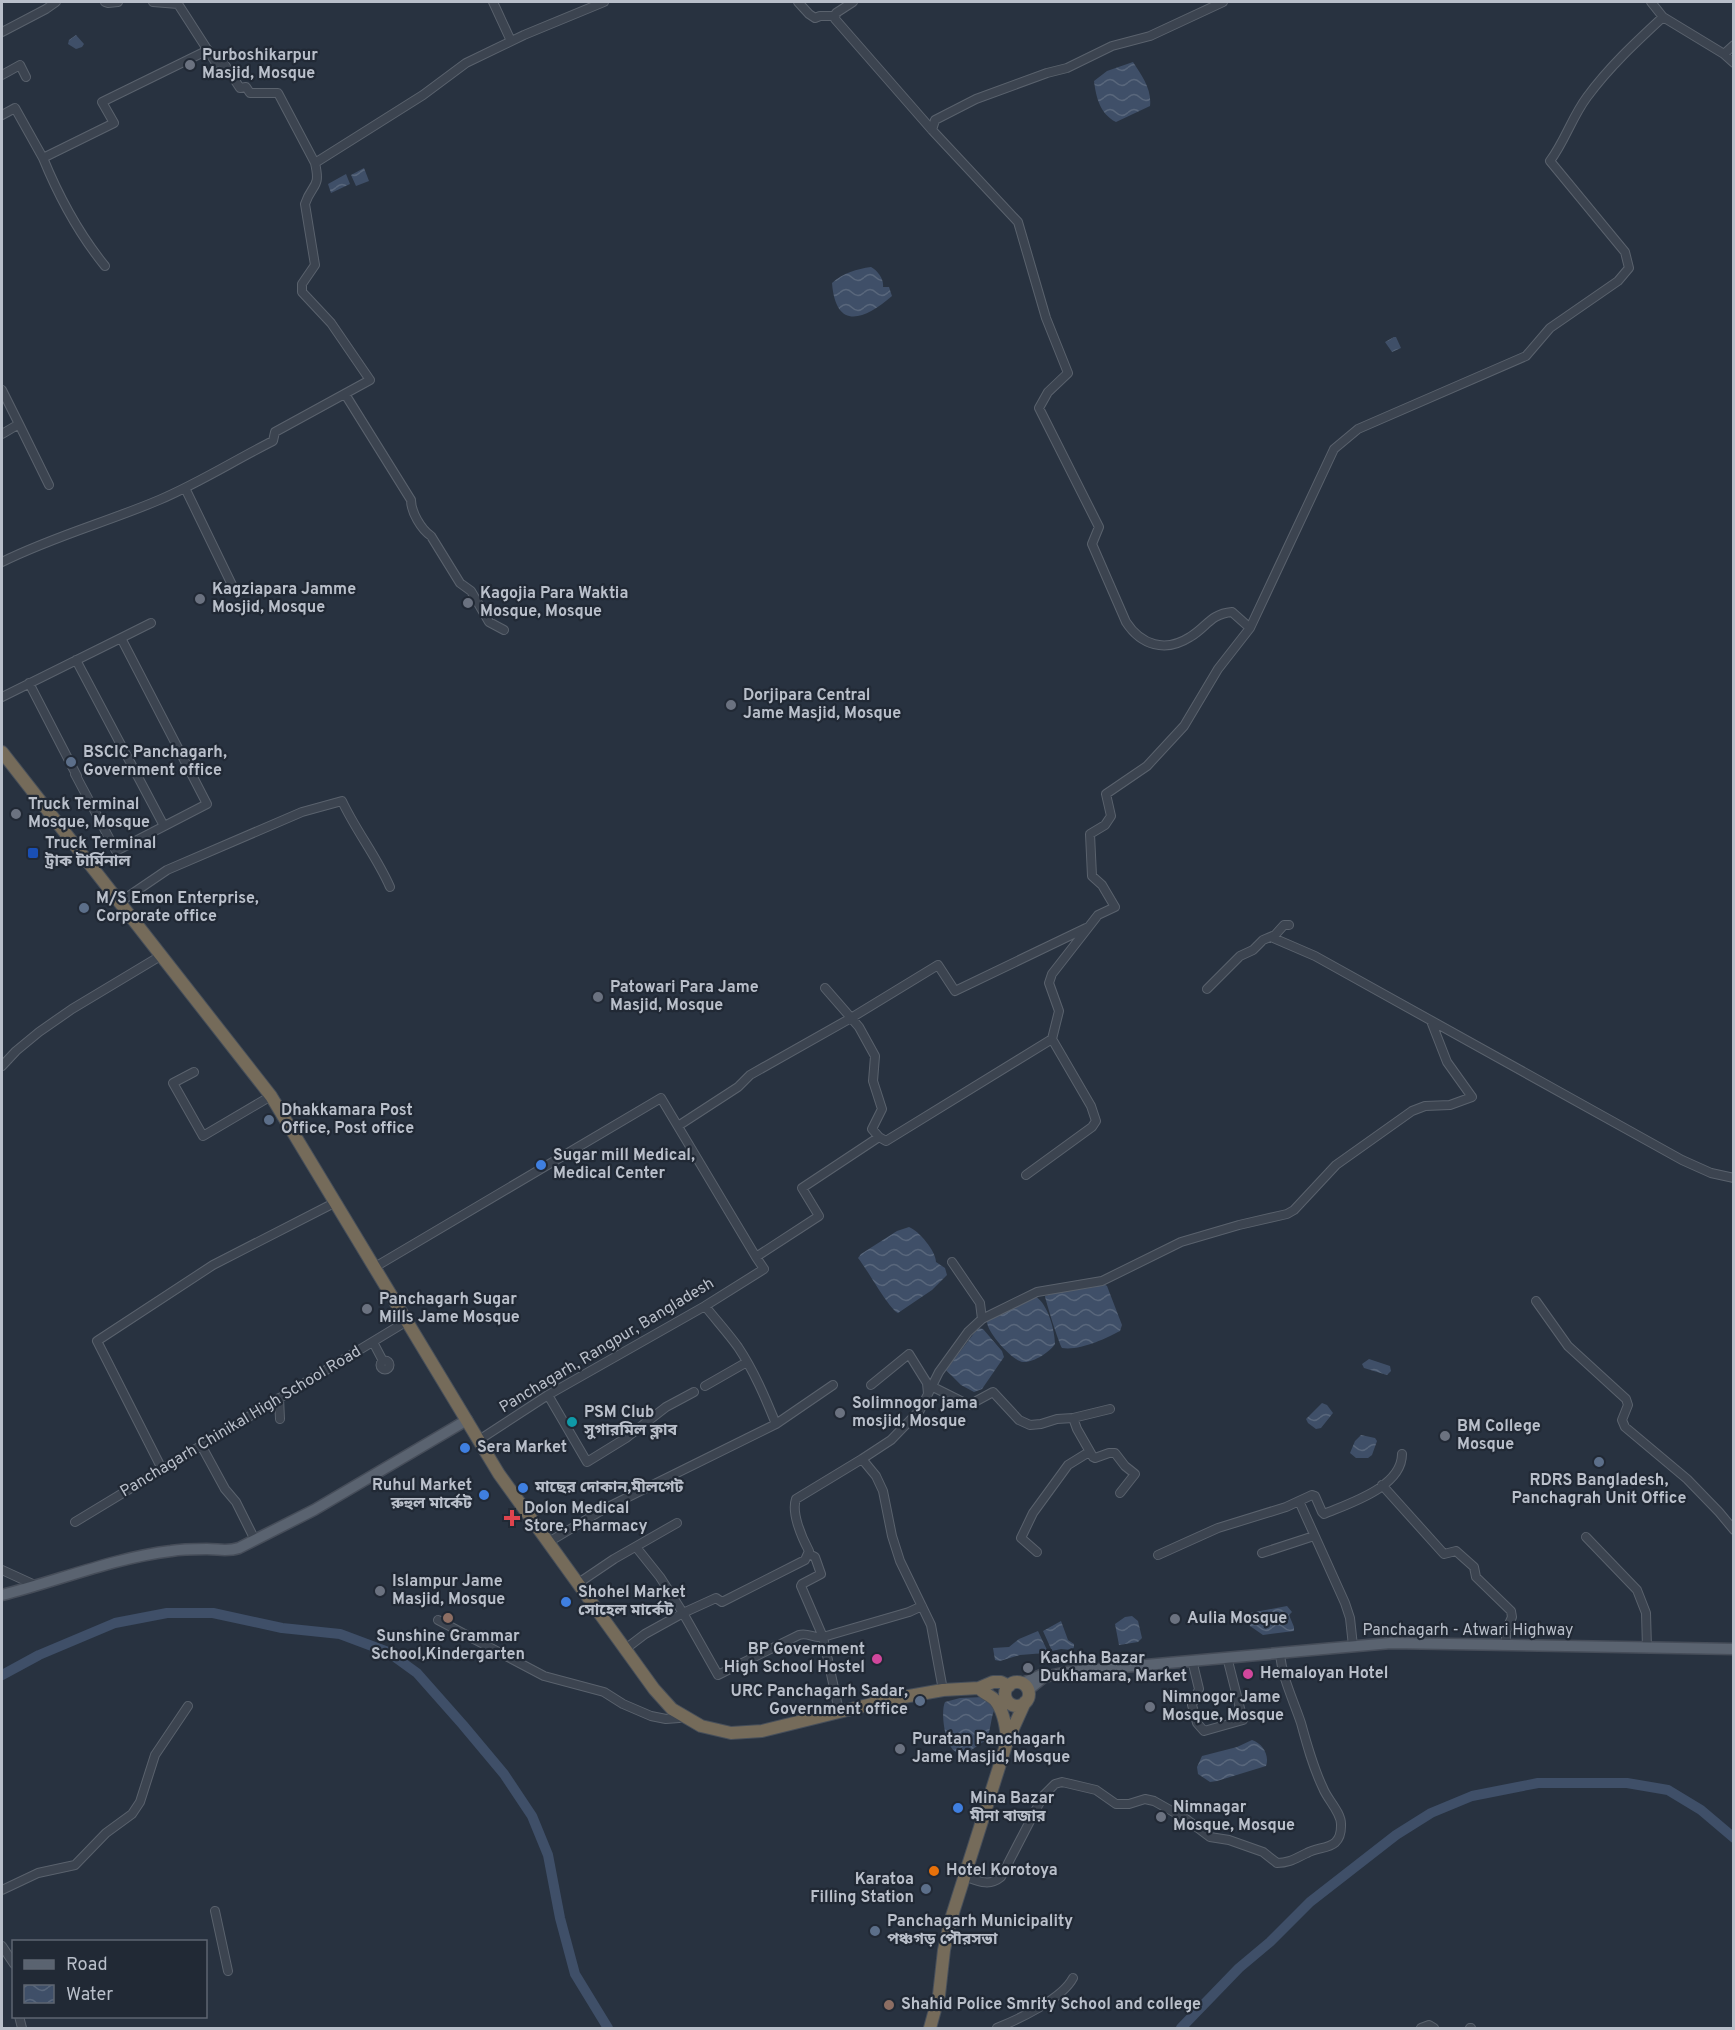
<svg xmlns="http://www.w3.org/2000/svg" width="1735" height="2030" viewBox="0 0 1735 2030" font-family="Overpass,'Noto Sans Bengali',sans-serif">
  <defs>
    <pattern id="water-waves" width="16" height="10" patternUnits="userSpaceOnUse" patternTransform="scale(1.5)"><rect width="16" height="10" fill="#3f4f68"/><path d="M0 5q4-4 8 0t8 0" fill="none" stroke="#59677c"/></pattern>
  </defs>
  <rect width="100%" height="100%" fill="#283240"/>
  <path fill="url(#water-waves)" d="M76,35L84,44L82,47L76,49L68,44L69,40Z
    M1133,62C1142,76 1152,89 1150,106L1116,122C1100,114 1096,97 1094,81L1107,71Z
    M364,168L369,181L356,186L351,175Z
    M346,174L350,184L331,193L328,184Z
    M871,267C878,271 884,279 883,287H889L892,296C864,320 836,331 832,283C843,273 857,269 871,267Z
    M1394,337H1396L1401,348L1392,352L1385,342Z
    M909,1227C919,1231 936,1251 936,1262L945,1268L947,1275L932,1290L898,1313C889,1309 867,1269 858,1258L861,1254L897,1231Z
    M1104,1284L1107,1286L1122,1325L1120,1331C1105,1339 1079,1351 1062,1348C1059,1344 1045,1299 1045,1296L1069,1289L1090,1288Z
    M1036,1297C1048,1304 1055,1331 1055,1344C1050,1352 1033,1363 1023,1362C1012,1361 986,1331 987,1321Z
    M978,1328L983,1329L1002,1351L1004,1357L982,1389L974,1392L961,1385L946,1370Z
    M1369,1359L1390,1366L1391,1371L1387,1375L1364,1368L1362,1364Z
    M1322,1403L1327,1405L1333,1413L1321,1428L1316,1429L1308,1423L1306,1419Z
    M1361,1435L1375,1438L1377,1441L1372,1455L1368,1458H1356L1350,1453L1355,1441Z
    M1287,1606L1292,1612L1289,1615L1294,1627V1631L1263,1635L1250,1626L1249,1616L1250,1613Z
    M1132,1616L1138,1621L1142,1638L1138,1642L1119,1645L1115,1624L1125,1617Z
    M1061,1621L1068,1640L1074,1644V1647L1072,1650L1061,1649L1052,1651L1043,1631Z
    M1038,1631L1047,1650L1045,1653L1020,1655L1000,1661L995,1660L993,1648L1009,1647L1019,1639Z
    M984,1697L996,1706C990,1717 992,1728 986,1740C979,1744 969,1754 960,1753C945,1753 940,1712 945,1702L960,1698Z
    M1252,1740C1262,1743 1270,1755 1266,1766L1217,1781L1210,1782L1198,1774L1197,1767L1202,1756L1237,1747Z"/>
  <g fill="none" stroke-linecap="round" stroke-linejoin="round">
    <path stroke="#3f4f68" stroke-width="10" d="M2,1675L39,1655L115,1623L167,1613H213L282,1628L340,1634L388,1652L417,1673L463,1725L504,1774L532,1816L548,1855L560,1918L575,1974L608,2028
      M1181,2028L1239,1968L1270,1942L1310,1902L1396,1835L1431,1813L1472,1796L1538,1783H1627L1668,1790L1701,1810L1734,1838"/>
    <defs>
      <path id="minor" d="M105,2L108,3L118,2
        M153,2L178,4L216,63L223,62L240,88L246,87L250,93H278L315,163
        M493,2L511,41
        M798,2L809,14L815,18L820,16H834
        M853,2L836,13L835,19L932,130L1018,222L1046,318L1068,373L1048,392L1039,408L1099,527L1092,544L1126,622C1141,645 1165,653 1190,637C1207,627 1210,614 1232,612L1250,628
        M1663,17L1724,54L1734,63
        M2,32L46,9L56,2
        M1724,54L1734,45
        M2,75L20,65L26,77
        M2,115L15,108L43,158
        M932,130L935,120L976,99L1047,73L1067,68L1112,46L1150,36L1223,2
        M105,266C79,234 59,197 43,158L114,123L102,102L208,50
        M2,390L19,424L2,434
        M345,394L411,500C411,512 421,529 431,536L460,583L471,591L489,622L504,630
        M19,424L49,485
        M185,488L234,589
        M2,562C52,537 107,522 159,500C199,483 235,460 273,441L275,432L370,380L331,323L302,292V284L315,265L305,204C312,183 321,189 315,163L423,95L466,63L524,35L604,2
        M121,638L151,623
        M76,660L164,826
        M29,683L77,776
        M2,697L121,638L207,804L116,851L75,774
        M120,902L167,870L302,812L342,801C356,831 377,857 390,887
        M1271,937L1315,956L1682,1160L1711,1173L1734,1178
        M825,988L859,1027L875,1056L873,1081L882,1109L872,1129L879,1137
        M1207,989L1240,956L1253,950L1263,940L1275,935L1284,925H1289
        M1052,1039L1059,1011L1049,983L1052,974L1098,915L1115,907L1102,885L1092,876L1090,834L1105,825L1111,816L1106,794L1147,766L1184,726L1218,669L1250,628L1334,449L1358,429L1526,356L1550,328L1618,281L1629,268L1625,252L1550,161C1565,141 1572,117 1587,97C1609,67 1636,42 1663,17L1651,2
        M2,1066L16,1051L39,1032L72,1009L162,955
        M194,1072L173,1083L203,1136L271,1096
        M678,1126L738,1087L750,1075L851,1018L938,965L955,991L1086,928
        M952,1262L980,1303L982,1319
        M375,1267L661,1098L756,1257
        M1536,1301L1568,1346L1626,1399L1628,1405L1622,1420L1625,1427L1687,1479L1719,1512L1734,1530
        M373,1342L383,1361
        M380.5 1365a4.5 4.5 0 1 1 9 0a4.5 4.5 0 1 1-9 0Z
        M871,1385L909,1354L927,1383L928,1394
        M705,1386L747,1362
        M933,1387L969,1405L993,1392L1019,1420L1030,1425L1041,1424L1057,1419L1073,1418L1110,1409
        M548,1395L587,1462L626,1438L666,1407L694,1392
        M279,1398L280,1419
        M1073,1418L1077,1429L1093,1457L1095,1458L1109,1453H1115L1125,1466L1135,1474L1120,1493
        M776,1424L833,1385
        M479,1440L548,1395L705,1306L764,1269L756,1257L819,1216L802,1188L879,1137L886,1141L1052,1039L1091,1106L1096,1121L1092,1127L1026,1175
        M201,1445L225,1489L236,1502L255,1540
        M162,1469L97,1341L213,1265L336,1202
        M1382,1485L1444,1554L1456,1551L1474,1567L1476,1577L1511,1611L1512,1617L1506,1631V1645
        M1299,1501L1345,1603L1350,1618L1353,1646
        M75,1522L407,1321
        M1586,1537L1637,1590L1646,1613L1647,1648
        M547,1543L604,1509L776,1424C765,1397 754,1371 738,1347C728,1333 716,1320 705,1306
        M636,1547L660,1577L683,1613L716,1598L722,1602L805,1560L809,1551C802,1538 791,1513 796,1499L862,1459
        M1037,1552L1021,1538L1033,1513L1068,1465L1089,1452
        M1262,1553L1314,1536
        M809,1554L815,1557L821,1574L802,1584L801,1586L823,1637L909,1612L922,1606
        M1158,1555L1218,1528L1286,1507L1312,1495L1315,1496L1322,1512L1324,1514C1350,1503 1402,1487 1402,1454
        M2,1570L37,1586
        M577,1584L614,1559L677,1523
        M438,1620L544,1676L604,1692L623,1704L651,1716L666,1719L679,1718L682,1716
        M624,1650L645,1634L683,1613L718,1675L799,1635C808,1632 814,1639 823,1637L839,1711
        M1192,1660L1199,1689L1192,1705L1197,1723L1204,1731L1243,1720L1227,1657
        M943,1690L931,1625L900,1561L892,1536L883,1491L876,1476L862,1459L891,1440L920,1410L939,1372L968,1332L982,1319L1037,1292L1102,1281L1181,1242L1239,1225L1287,1214L1294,1210L1336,1165L1412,1111L1425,1106L1450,1105L1472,1097L1447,1062L1431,1021
        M964,1876C978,1881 989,1887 1001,1877L1043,1796L1055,1784L1062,1782L1096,1790L1116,1804H1129L1145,1799L1154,1801L1186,1819L1210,1837L1229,1840L1263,1852L1277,1863C1290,1863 1296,1858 1307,1853C1322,1845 1342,1851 1341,1824C1341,1812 1327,1799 1323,1788C1313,1767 1307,1745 1301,1723C1293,1699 1282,1678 1280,1653
        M2,1890L38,1873L75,1865L106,1833L132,1814L140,1802L155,1755L188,1706
        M215,1911L228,1971
        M2,1946L14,1964
        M19,2016L22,2028
        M997,2028C1019,2019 1062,1999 1073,1978
        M1421,2028L1429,2025L1434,2028
        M1470,2028H1471"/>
      <path id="major" d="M2,1595C58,1581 113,1558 171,1551C182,1549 196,1549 207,1549C219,1549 227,1552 239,1548L314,1510L467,1420
        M1023,1683L1041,1675
        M1028,1690L1044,1677L1067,1672L1391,1643L1734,1649"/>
      <path id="highway" d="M2,752L271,1096L499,1474L654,1689L672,1709L701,1726L731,1733L762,1731L892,1699L943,1690L979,1688L993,1682H1001L1009,1686
        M1005 1694a12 12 0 1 1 24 0a12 12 0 1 1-24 0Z
        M979,1688C983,1693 990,1695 995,1700C1003,1710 1006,1726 1007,1739
        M930,2028L939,1995L944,1950L951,1919L1007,1742L1025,1702"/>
    </defs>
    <use href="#minor" stroke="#5a626d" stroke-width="10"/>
    <use href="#major" stroke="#464d59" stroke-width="13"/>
    <use href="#highway" stroke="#474f5a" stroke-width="14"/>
    <use href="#minor" stroke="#3c4450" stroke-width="8"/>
    <use href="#major" stroke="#5a6370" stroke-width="10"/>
    <use href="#highway" stroke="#756b5a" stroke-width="12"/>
  </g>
  <g fill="#6b7280" stroke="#212935" stroke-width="2">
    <circle cx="190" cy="65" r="6"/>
    <circle cx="200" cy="599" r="6"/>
    <circle cx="468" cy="603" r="6"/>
    <circle cx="731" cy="705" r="6"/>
    <circle cx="16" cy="814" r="6"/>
    <circle cx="598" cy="997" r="6"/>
    <circle cx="367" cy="1309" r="6"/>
    <circle cx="840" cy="1413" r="6"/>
    <circle cx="1445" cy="1436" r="6"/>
    <circle cx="380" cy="1591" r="6"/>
    <circle cx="1175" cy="1619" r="6"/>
    <circle cx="1028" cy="1668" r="6"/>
    <circle cx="1150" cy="1707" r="6"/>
    <circle cx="900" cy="1749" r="6"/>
    <circle cx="1161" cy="1817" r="6"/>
  </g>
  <g fill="#5c6f8a" stroke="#212935" stroke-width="2">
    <circle cx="71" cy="762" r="6"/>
    <circle cx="84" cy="908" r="6"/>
    <circle cx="269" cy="1120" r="6"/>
    <circle cx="1599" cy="1462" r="6"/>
    <circle cx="920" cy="1701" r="6"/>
    <circle cx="926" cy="1889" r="6"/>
    <circle cx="875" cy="1931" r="6"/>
  </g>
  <rect fill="#1a4fb4" stroke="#212935" stroke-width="2" x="27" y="847" width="12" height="12" rx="3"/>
  <g fill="#3f7fe0" stroke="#212935" stroke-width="2">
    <circle cx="541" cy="1165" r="6"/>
    <circle cx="465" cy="1448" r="6"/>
    <circle cx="523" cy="1488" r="6"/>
    <circle cx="484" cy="1495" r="6"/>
    <circle cx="566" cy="1602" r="6"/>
    <circle cx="958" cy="1808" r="6"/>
  </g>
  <circle fill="#0f9aa8" stroke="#212935" stroke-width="2" cx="572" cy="1422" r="6"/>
  <path fill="#e0444e" stroke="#212935" stroke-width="2" d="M509 1509h6v6h6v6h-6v6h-6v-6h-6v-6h6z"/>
  <g fill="#8d6e63" stroke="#212935" stroke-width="2">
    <circle cx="448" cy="1618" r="6"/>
    <circle cx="889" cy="2005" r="6"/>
  </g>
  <g fill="#d1479c" stroke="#212935" stroke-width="2">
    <circle cx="877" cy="1659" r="6"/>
    <circle cx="1248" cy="1674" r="6"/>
  </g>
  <circle fill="#e8710a" stroke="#212935" stroke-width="2" cx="934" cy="1871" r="6"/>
  <g text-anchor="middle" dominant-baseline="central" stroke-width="4.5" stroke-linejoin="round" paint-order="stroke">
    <g font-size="16" font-weight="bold" fill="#b9bfca" stroke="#212935" text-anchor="start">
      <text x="202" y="56">Purboshikarpur<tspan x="202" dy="18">Masjid, Mosque</tspan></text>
      <text x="212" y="590">Kagziapara Jamme<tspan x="212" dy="18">Mosjid, Mosque</tspan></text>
      <text x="480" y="594">Kagojia Para Waktia<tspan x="480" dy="18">Mosque, Mosque</tspan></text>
      <text x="743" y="696">Dorjipara Central<tspan x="743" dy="18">Jame Masjid, Mosque</tspan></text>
      <text x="83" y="753">BSCIC Panchagarh,<tspan x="83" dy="18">Government office</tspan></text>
      <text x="28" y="805">Truck Terminal<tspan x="28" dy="18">Mosque, Mosque</tspan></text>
      <text x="45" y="844">Truck Terminal<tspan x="45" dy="18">ট্রাক টার্মিনাল</tspan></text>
      <text x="96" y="899">M/S Emon Enterprise,<tspan x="96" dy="18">Corporate office</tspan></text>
      <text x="610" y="988">Patowari Para Jame<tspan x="610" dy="18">Masjid, Mosque</tspan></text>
      <text x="281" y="1111">Dhakkamara Post<tspan x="281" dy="18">Office, Post office</tspan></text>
      <text x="553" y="1156">Sugar mill Medical,<tspan x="553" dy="18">Medical Center</tspan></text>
      <text x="379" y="1300">Panchagarh Sugar<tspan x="379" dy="18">Mills Jame Mosque</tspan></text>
      <text x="852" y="1404">Solimnogor jama<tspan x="852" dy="18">mosjid, Mosque</tspan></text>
      <text x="584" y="1413">PSM Club<tspan x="584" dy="18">সুগারমিল ক্লাব</tspan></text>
      <text x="1457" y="1427">BM College<tspan x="1457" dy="18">Mosque</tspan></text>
      <text x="477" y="1448">Sera Market</text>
      <text x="1599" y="1481" text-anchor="middle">RDRS Bangladesh,<tspan x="1599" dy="18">Panchagrah Unit Office</tspan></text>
      <text x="472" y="1486" text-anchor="end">Ruhul Market<tspan x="472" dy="18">রুহুল মার্কেট</tspan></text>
      <text x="535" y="1488">মাছের দোকান,মীলগেট</text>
      <text x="524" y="1509">Dolon Medical<tspan x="524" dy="18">Store, Pharmacy</tspan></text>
      <text x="392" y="1582">Islampur Jame<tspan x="392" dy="18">Masjid, Mosque</tspan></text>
      <text x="578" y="1593">Shohel Market<tspan x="578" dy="18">সোহেল মার্কেট</tspan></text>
      <text x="1187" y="1619">Aulia Mosque</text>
      <text x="448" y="1637" text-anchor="middle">Sunshine Grammar<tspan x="448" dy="18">School,Kindergarten</tspan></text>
      <text x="865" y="1650" text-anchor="end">BP Government<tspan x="865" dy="18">High School Hostel</tspan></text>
      <text x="1040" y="1659">Kachha Bazar<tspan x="1040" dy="18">Dukhamara, Market</tspan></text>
      <text x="1260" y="1674">Hemaloyan Hotel</text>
      <text x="908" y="1692" text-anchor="end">URC Panchagarh Sadar,<tspan x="908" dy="18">Government office</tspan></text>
      <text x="1162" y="1698">Nimnogor Jame<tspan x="1162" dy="18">Mosque, Mosque</tspan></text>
      <text x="912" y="1740">Puratan Panchagarh<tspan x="912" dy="18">Jame Masjid, Mosque</tspan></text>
      <text x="970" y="1799">Mina Bazar<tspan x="970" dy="18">মীনা বাজার</tspan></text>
      <text x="1173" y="1808">Nimnagar<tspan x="1173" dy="18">Mosque, Mosque</tspan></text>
      <text x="946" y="1871">Hotel Korotoya</text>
      <text x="914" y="1880" text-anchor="end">Karatoa<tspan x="914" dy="18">Filling Station</tspan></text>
      <text x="887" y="1922">Panchagarh Municipality<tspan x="887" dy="18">পঞ্চগড় পৌরসভা</tspan></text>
      <text x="901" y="2005">Shahid Police Smrity School and college</text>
    </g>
    <g font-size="16" fill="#b9bfca" stroke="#212935">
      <text transform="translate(607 1346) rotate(-31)">Panchagarh, Rangpur, Bangladesh</text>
      <text transform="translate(241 1422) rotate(-31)">Panchagarh Chinikal High School Road</text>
      <text x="1468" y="1631">Panchagarh - Atwari Highway</text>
    </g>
  </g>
  <rect width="1735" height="2030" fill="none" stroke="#b9bfca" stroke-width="6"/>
  <rect x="12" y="1940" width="195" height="78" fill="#212935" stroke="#5e6571" stroke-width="1.5"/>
  <rect x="24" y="1960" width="30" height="9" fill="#5a6370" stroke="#5e6571" stroke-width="1.5"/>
  <text x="66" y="1970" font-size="18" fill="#b9bfca">Road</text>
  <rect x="24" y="1985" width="30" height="18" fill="url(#water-waves)" stroke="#5e6571" stroke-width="1.5"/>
  <text x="66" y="2000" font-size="18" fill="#b9bfca">Water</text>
</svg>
